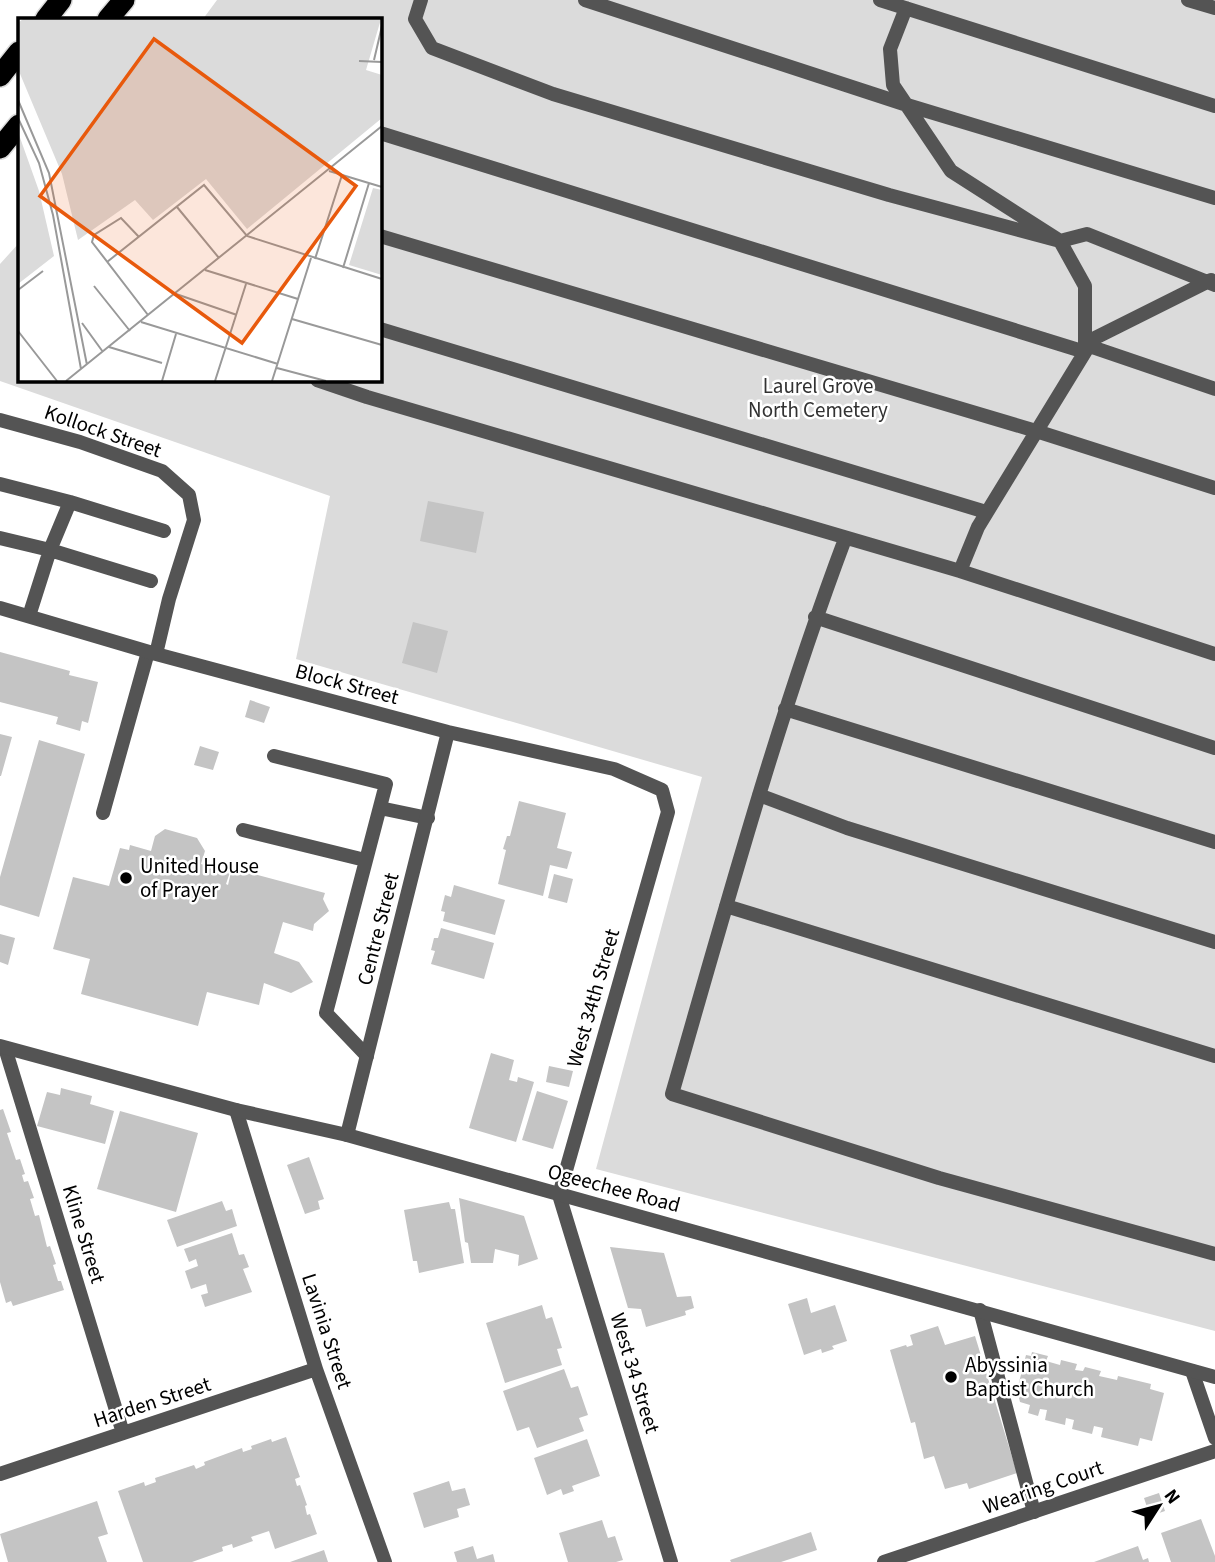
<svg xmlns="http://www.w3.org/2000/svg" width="1215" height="1562" viewBox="0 0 1215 1562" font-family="'Source Sans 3',sans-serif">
  <rect width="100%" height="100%" fill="#fff"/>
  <path fill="#dbdbdb" d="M217,0H1215V1331L596,1169L702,777L296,659L330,496L0,381V264L19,243V380H380V19H203Z"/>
  <path fill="#c4c4c4" d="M428,501L484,512L476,553L420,541Z
    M413,622L448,631L437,673L402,663Z
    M0,652L70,671L69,675L98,682L88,723L82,721L80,731L56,724L58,717L0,702Z
    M250,700L270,707L264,723L245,717Z
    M0,734L12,737L1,776H0Z
    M39,740L85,754L39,917L0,905V877Z
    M200,746L219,752L213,770L194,765Z
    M519,801L566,813L557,848L572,852L567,869L550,865L543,896L498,884L506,850L503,849L507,836H510Z
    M165,829L197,838L205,851L201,864L230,872L226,884L228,885L232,868L325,893L323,899L329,911L314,924L313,931L283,922L274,953L299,962L313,982L291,993L264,983L259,1005L207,992L198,1026L81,994L90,959L53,949L73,877L109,886L120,848L129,850L130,845L151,851L155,836Z
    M554,874L573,879L567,903L548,898Z
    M454,885L505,900L495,935L443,921L445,912L441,911L445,895L451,897Z
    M441,928L494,943L484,979L431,964L435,951L431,950L434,938H438Z
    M0,934L15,938L8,965L0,962Z
    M491,1053L514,1060L509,1080L517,1082L518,1077L534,1082L516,1142L469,1128Z
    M549,1066L573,1071L569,1087L546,1082Z
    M61,1088L92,1096L90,1104L114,1111L105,1144L37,1126L47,1092L60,1095Z
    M537,1091L568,1101L553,1149L522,1140Z
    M3,1109L11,1132L7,1133L16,1160L20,1159L25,1174L22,1175L24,1182L28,1181L34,1198L30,1199L35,1216L39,1215L47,1247L50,1246L56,1264L53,1265L58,1281H61L64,1290L13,1306L11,1301L6,1303L0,1282V1110Z
    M120,1111L198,1133L176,1212L97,1189Z
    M309,1157L324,1199L318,1201L320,1209L305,1214L287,1165Z
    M459,1198L524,1216L538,1259L518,1266L519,1255L495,1249L493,1263H471L468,1243L465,1242Z
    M222,1201L226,1211L232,1209L237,1226L177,1247L167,1220Z
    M449,1202L451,1209H455L464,1263L419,1273L417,1261H413L404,1210Z
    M232,1233L239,1255L244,1254L249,1267L243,1269L252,1292L205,1307L201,1295L208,1293L206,1284L191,1289L185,1271L198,1266L196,1259L189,1262L184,1249Z
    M610,1247L664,1253L677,1297L691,1296L694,1308L685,1311L686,1315L646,1327L641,1309L628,1308Z
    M807,1298L811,1313L835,1305L847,1341L832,1346L834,1349L822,1353L821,1349L804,1355L788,1304Z
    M542,1305L546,1319L552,1317L562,1348L557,1349L562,1365L505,1383L486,1323Z
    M938,1326L945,1345L975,1336L1017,1473L969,1489L967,1483L945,1489L934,1456L924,1459L915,1422L911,1423L890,1350L906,1345L907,1347L913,1345L910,1335Z
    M1032,1352L1048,1356L1046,1361L1060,1365L1061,1360L1077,1364L1075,1370L1083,1371L1085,1367L1101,1371L1099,1376L1117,1380L1118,1376L1151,1384L1150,1389L1164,1393L1152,1441L1140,1438L1138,1446L1101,1437L1103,1428L1094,1426L1092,1434L1072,1429L1074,1420L1066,1418L1065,1425L1045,1420L1047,1410L1040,1409L1038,1416L1028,1413L1030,1405L1020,1402L1017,1390L1026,1355L1031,1356Z
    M564,1369L571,1388L578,1386L588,1415L579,1418L584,1431L537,1448L529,1427L517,1431L503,1391Z
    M286,1437L300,1477L295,1479L297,1486L300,1485L307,1505L305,1506L307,1515L310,1514L317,1534L275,1549L269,1531L251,1537L253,1541L233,1548L232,1544L222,1547L223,1551L192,1562H143L118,1491L144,1482L145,1486L156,1482L155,1478L194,1465L196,1469L205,1465L204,1462L242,1448L243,1452L252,1449L251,1446L271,1439L272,1442Z
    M587,1439L600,1476L572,1486L574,1491L563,1495L561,1489L547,1495L534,1458Z
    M449,1481L452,1491L465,1488L470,1505L457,1509L459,1517L424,1528L413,1493Z
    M1159,1493L1165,1511L1150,1516L1144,1498Z
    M97,1501L108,1534L98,1537L107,1562H8L0,1534Z
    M1201,1519L1215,1556V1562H1171L1161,1533Z
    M602,1520L608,1538L615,1536L623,1560L616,1562H568L559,1533Z
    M811,1532L817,1550L781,1562H731L730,1560Z
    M473,1546L477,1559L493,1554L495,1562H457L454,1552Z
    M1138,1546L1143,1560L1148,1558L1149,1562H1094Z
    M324,1550L328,1562H290Z"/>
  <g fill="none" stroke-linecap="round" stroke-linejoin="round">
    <defs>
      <path id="motorway" d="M46,19L61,0
        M108,19L124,0
        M0,76L19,52
        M0,148L19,125"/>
    </defs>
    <use href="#motorway" stroke="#dbdbdb" stroke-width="24"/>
    <path stroke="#545454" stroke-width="14" d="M421,0L415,19L432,48L553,94L889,195L1060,241L1087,234L1215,285
      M585,0L907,105L1215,198
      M880,0L1215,106
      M1188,0L1215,8
      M380,133L1085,352V286L1060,241L951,171L893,85L890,49L906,8
      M380,236L1036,431L1215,488
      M380,329L986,512
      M1089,346L1215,389
      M317,380L367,397L960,571L1215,654
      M0,484L70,502
      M0,538L50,550L70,502L164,531
      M845,539C777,720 726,907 672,1094L939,1178L1215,1254
      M960,571L978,527L1093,339L1211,280
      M29,616L50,550L151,581
      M815,617L1215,748
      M785,709L1215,842
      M274,756L386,784L326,1013L367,1056
      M759,795L847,828L1215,942
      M380,808L428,818
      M103,813L148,652
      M243,830L365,860
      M726,906L1215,1056
      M980,1310L1034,1512"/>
    <path stroke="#545454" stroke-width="14" d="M0,420L80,442L162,471L189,495L194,520L169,599L156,654
      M0,608L156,654L448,732L614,769L662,790L668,812L559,1195L671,1562
      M5,1048L123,1433
      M236,1110L316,1369L385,1562
      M347,1135L448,732
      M1192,1371L1215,1438
      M0,1474L316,1369
      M884,1562L1215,1451"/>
    <path stroke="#545454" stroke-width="14" d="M0,1046L236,1110L347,1135L1215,1377"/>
    <use href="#motorway" stroke="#000" stroke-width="21"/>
  </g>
  <g fill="#000" stroke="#fff" stroke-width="2.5">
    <circle cx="126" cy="878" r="7"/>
    <circle cx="951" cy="1377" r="7"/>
  </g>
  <g text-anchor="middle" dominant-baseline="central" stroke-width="5" stroke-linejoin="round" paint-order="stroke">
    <g font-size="21" fill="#323232" stroke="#fff">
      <text x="818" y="386">Laurel Grove<tspan x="818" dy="24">North Cemetery</tspan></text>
    </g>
    <g font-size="21" fill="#000" stroke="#fff">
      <text transform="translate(103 431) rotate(19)">Kollock Street</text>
      <text transform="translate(347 684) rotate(15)">Block Street</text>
      <text transform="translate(378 929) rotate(-76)">Centre Street</text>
      <text transform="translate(593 998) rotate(-74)">West 34th Street</text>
      <text transform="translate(614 1188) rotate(15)">Ogeechee Road</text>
      <text transform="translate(84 1234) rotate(73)">Kline Street</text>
      <text transform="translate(327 1331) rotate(72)">Lavinia Street</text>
      <text transform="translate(635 1373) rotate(73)">West 34 Street</text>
      <text transform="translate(152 1402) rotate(-18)">Harden Street</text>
      <text transform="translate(1043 1487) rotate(-19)">Wearing Court</text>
    </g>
    <g font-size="21" fill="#000" stroke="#fff" text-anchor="start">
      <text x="140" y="866">United House<tspan x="140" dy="24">of Prayer</tspan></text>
      <text x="965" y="1365">Abyssinia<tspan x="965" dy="24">Baptist Church</tspan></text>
    </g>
  </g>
  <g transform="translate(18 18)">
    <rect width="364" height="364" fill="#fff"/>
    <path d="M5,1H363L348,52L364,57V100L229,211L188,161L135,202L117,182L60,222L44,156L0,51V5ZM0,114L21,173L36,238L0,266ZM355,170L364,172V257L331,247Z" fill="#dbdbdb"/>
    <path fill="none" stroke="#999" stroke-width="2" d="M356,42L364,8M341,43L364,44M0,82L31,155L69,347M0,100L21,145L35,197L63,351M311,153L364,169M159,189L201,240M121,219L103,200L76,217L74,224L130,297M297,241L324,157M89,244L186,167L229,218L364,261M325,250L351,165M187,252L280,281M76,268L112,313M0,272L25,253M158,276L219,297M274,301L364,327M123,304L260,346M64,305L85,334M0,313L39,363M91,329L144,345M259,350L308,363M48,363L364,108M144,363L158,316M197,363L228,266M254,363L293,240"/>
    <path fill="#e8590c" fill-opacity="0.15" stroke="#e8590c" stroke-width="3.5" d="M136,21L338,168L224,325L22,178Z"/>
    <rect width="364" height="364" fill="none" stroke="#000" stroke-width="3.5"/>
  </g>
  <g transform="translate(1159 1506) rotate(54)" stroke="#ffffff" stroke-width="5" paint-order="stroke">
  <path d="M0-5L12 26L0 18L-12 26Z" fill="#000000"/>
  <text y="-10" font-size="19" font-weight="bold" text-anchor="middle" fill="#000000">N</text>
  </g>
</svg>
